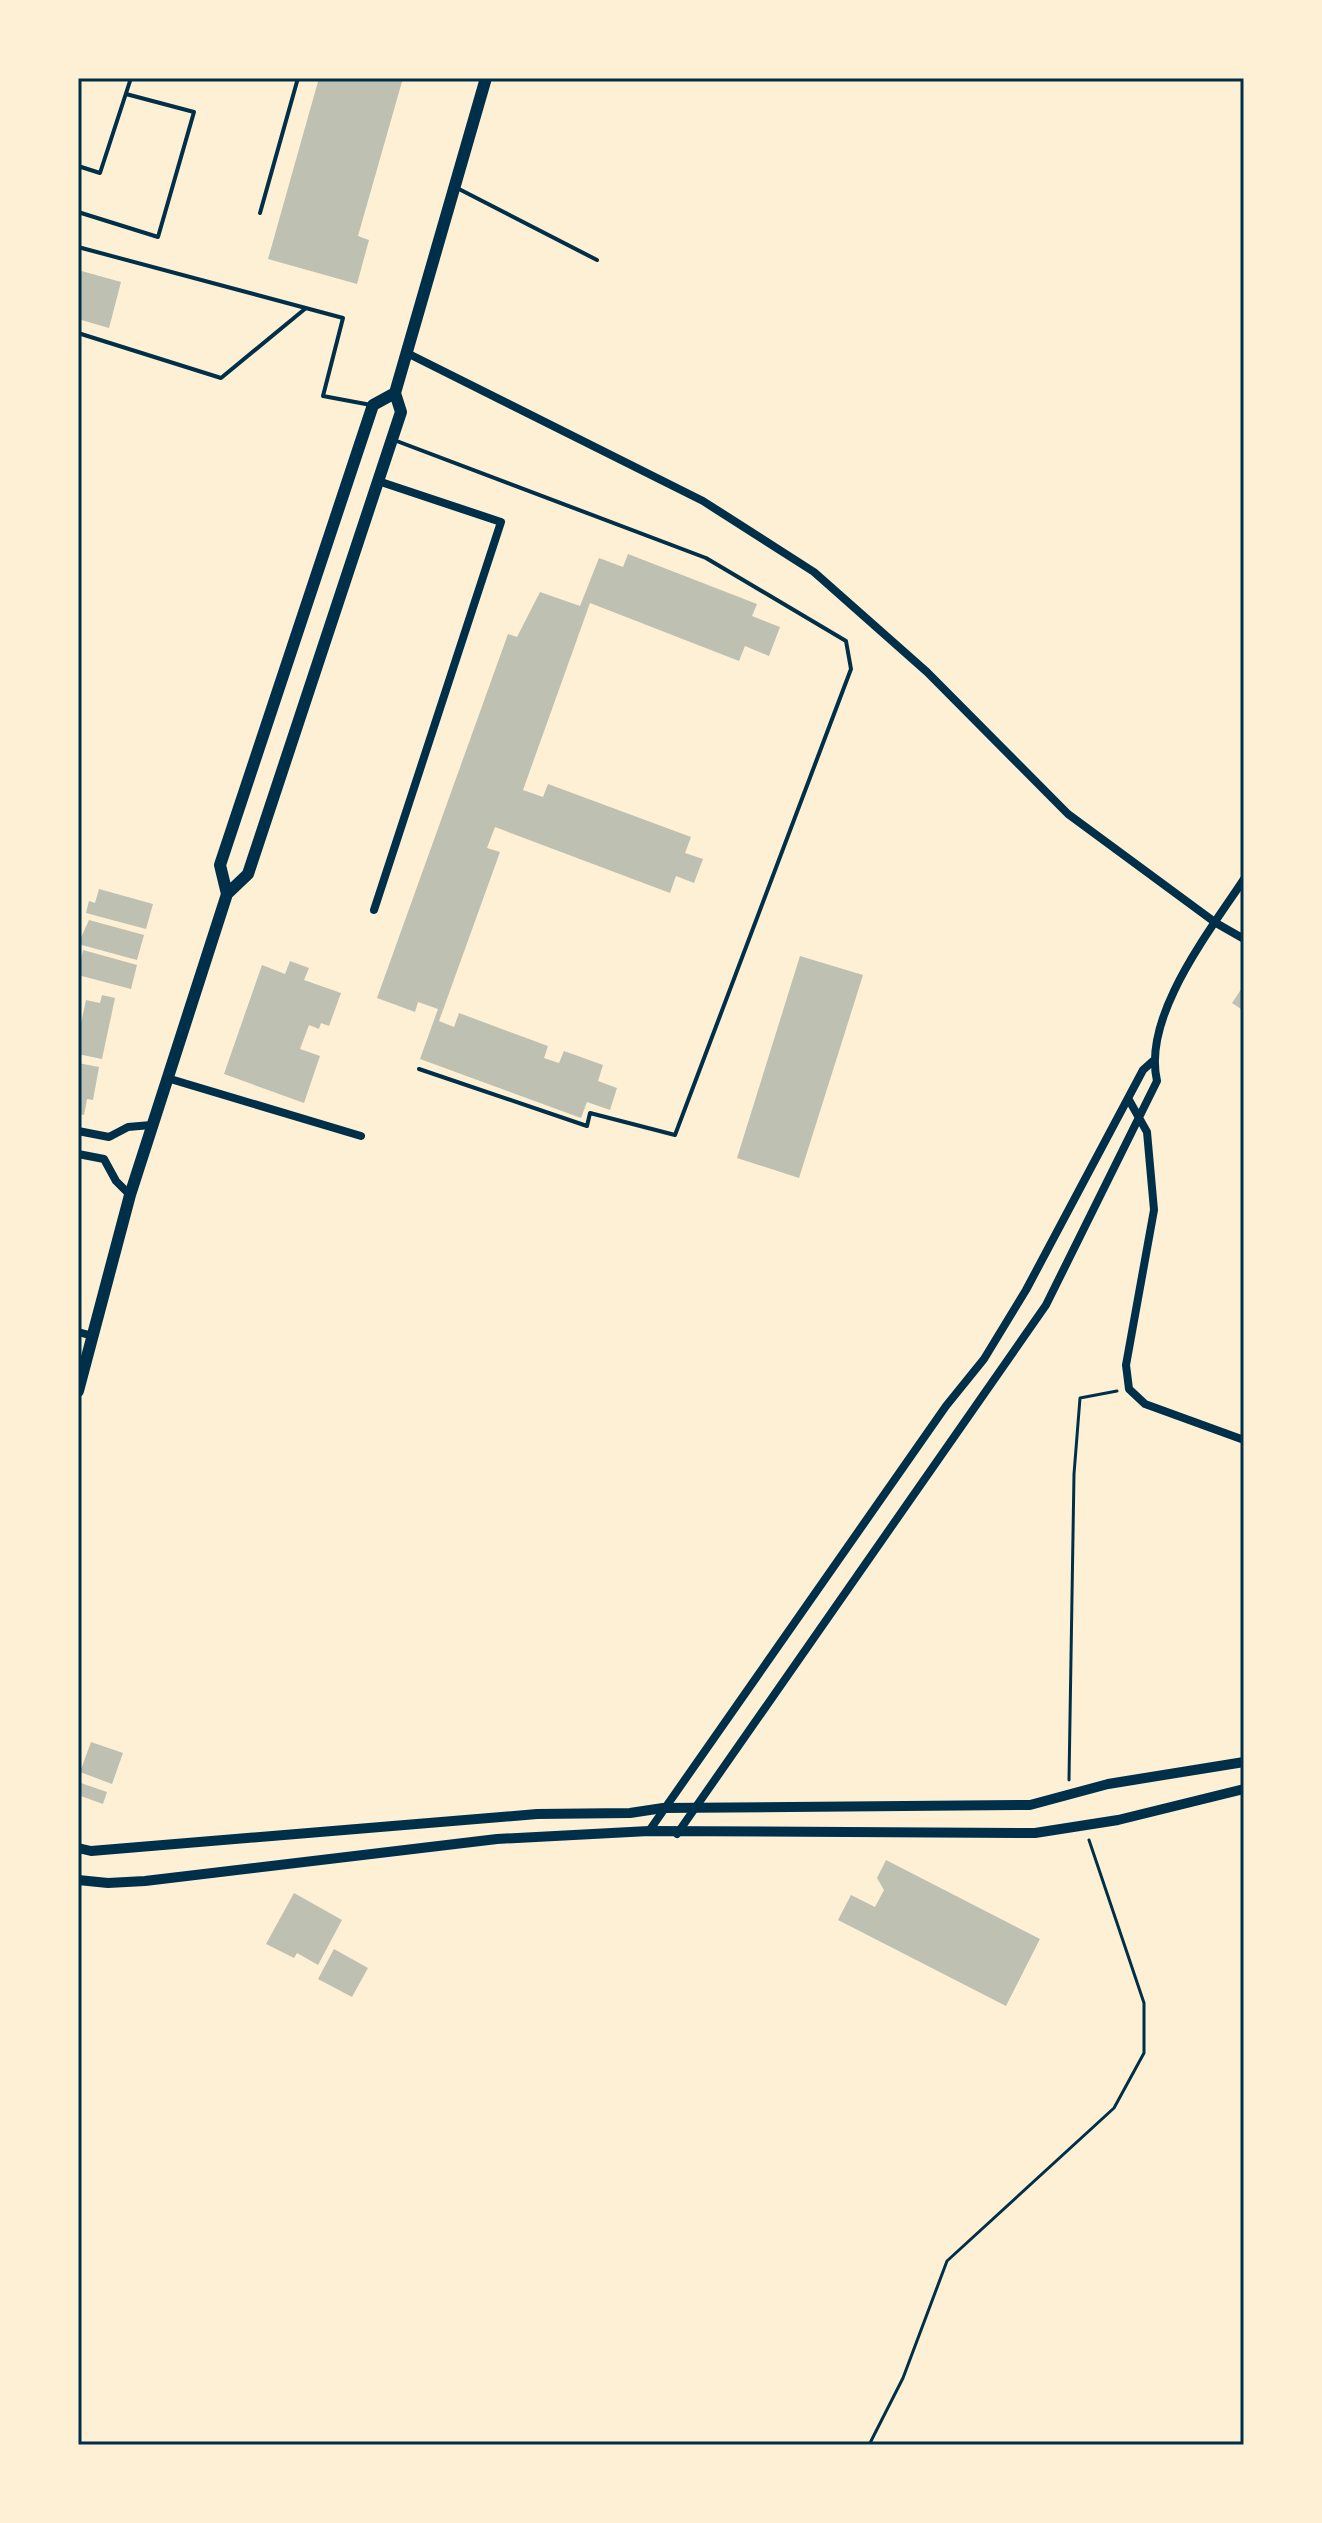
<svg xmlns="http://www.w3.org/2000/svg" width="1322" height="2523" viewBox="0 0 1322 2523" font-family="'Asap Condensed',sans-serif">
  <rect width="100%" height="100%" fill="#fdf0d5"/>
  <path fill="#bec0b2" d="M319,78H403L358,236L369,240L357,284L268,259Z
    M78,270L121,282L109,328L78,319Z
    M628,554L757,604L752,616L780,627L769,656L745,646L739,661L590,603L523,790L543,797L548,784L691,837L685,853L703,859L694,883L676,876L670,893L495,827L487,848L500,852L439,1021L454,1027L459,1013L548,1046L544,1058L559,1063L564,1051L603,1065L598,1081L617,1088L610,1110L587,1102L581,1118L420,1059L438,1009L418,1002L415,1012L377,998L508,634L517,637L540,592L580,606L599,558L623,567Z
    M99,889L153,904L146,929L86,913L89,901L95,903Z
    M89,920L144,935L137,960L78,944Z
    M83,950L137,965L131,989L78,975Z
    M800,956L863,975L799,1178L737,1158Z
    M290,961L309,968L304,980L341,993L329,1026L321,1023L319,1029L309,1025L300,1049L320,1056L304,1103L224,1074L262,965L285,974Z
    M1244,985V1011L1232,1003Z
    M102,995L115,998L102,1059L78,1054V1037L86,1000L100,1003Z
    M78,1063L99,1067L93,1100L87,1099L84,1115L78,1114Z
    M91,1742L123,1753L112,1784L80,1772Z
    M78,1782L107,1792L103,1804L78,1795Z
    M886,1860L1040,1939L1006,2006L838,1920L851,1895L875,1907L884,1890L877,1878Z
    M294,1893L342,1920L318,1965L297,1953L294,1958L266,1944Z
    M334,1949L368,1968L352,1997L318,1979Z"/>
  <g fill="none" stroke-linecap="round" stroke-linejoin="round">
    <path stroke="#003049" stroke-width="3" d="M1069,1780L1074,1474L1080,1398L1117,1391
      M869,2445L903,2378L947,2261L1114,2108L1144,2053V2003L1089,1840"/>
    <path stroke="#003049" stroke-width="4" d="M78,166L100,173L131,78
      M457,188L597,260
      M78,212L158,237L194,112L126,94
      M260,213L298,78
      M78,247L343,318L323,396L371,405
      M78,333L221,378L306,308
      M394,440L706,558L846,641L851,669L675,1135L590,1113L587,1126L419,1069"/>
    <path stroke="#003049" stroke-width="8" d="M407,353L703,501L814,572L927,672L1068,814L1216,923L1244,939
      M374,910L501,522L378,481
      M167,1078L361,1136
      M1129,1100L1147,1132L1154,1210L1126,1365L1129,1389L1145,1404L1244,1440
      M78,1131L109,1137L128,1127L151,1125
      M78,1154L104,1159L116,1181L130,1195
      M78,1332L93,1336
      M649,1831L946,1406L984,1359L1026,1290L1143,1070L1153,1061
      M677,1834L1046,1305L1157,1081C1142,1016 1210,931 1244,879"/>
    <path stroke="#003049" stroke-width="10" d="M78,1848L91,1851L537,1814L630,1813L663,1808L1030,1805L1108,1784L1244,1762
      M78,1880L108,1883L145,1881L497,1839L649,1831L1035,1833L1118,1820L1244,1789"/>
    <path stroke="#003049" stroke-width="12" d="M227,894L248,874L401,412L395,393
      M78,1391L130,1195L227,894L220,865L373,405L395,393L486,78"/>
  </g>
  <rect width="1322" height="2523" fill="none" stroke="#fdf0d5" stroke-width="160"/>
  <rect x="80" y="80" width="1162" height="2363" fill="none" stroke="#003049" stroke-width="3"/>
</svg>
